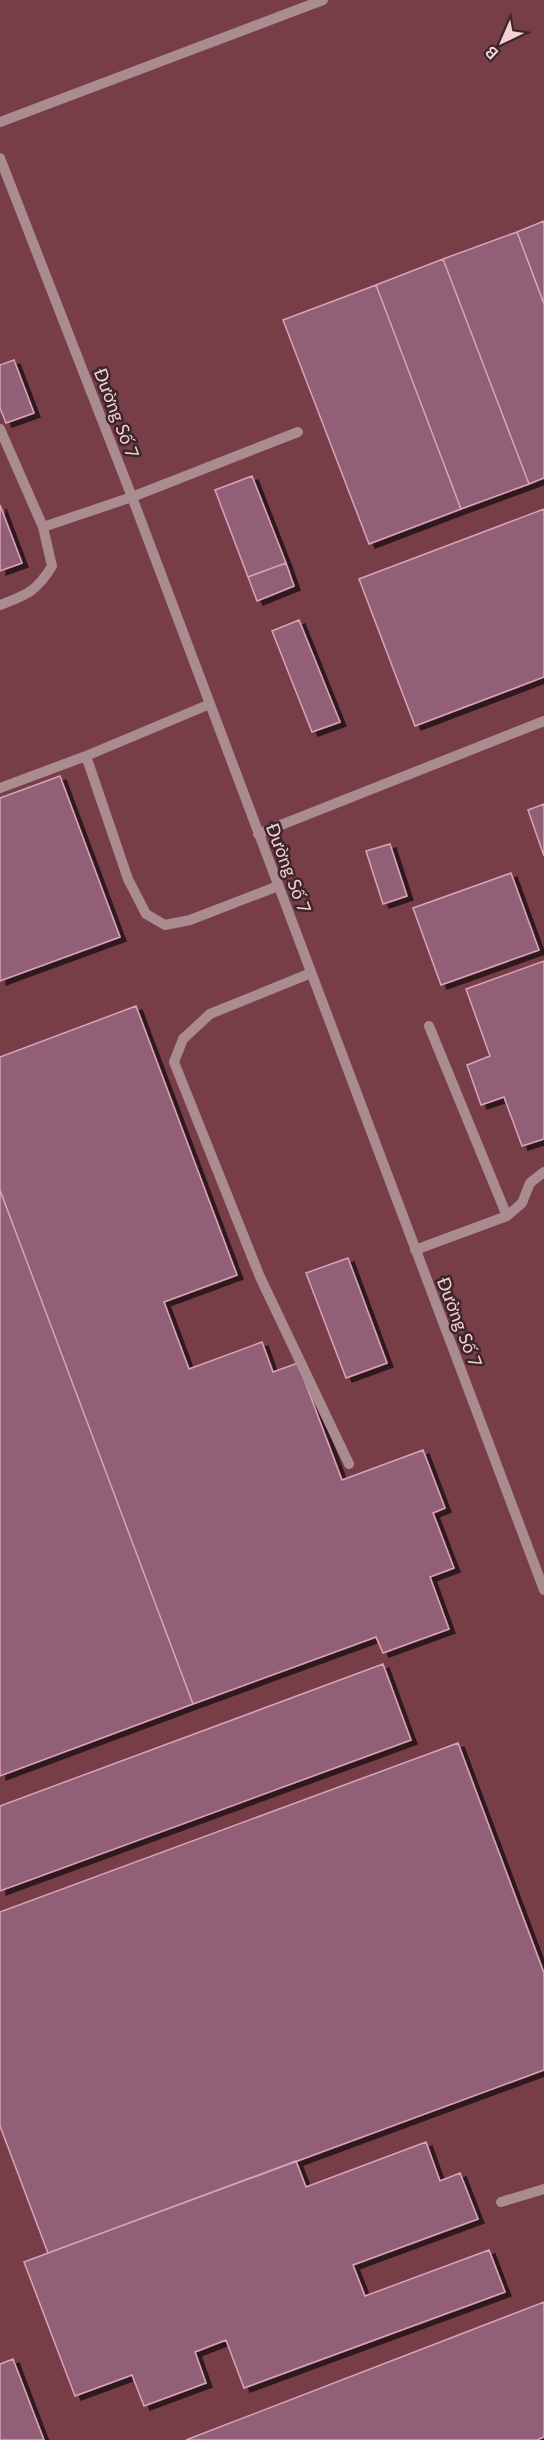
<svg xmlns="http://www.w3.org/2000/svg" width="544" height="2440" viewBox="0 0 544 2440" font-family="Lato,sans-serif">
  <defs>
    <filter id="shadow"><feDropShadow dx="6" dy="4" stdDeviation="0" flood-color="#0009"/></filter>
  </defs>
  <rect width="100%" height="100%" fill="#68353e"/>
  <path fill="#773e48" d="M0,0H544V2440H0Z"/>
  <path fill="#915f76" stroke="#daa3bc" stroke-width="1.5" filter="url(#shadow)" d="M544,221V304L517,232Z
    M517,232L544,304V478L529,484L443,259Z
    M443,259L529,484L461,509L376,285Z
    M376,285L461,509L369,544L283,320Z
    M14,360L34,413L6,423L0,408V365Z
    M252,476L286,563L248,577L215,490Z
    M0,505L22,563L0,571Z
    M544,509V677L415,726L359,579Z
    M286,563L294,586L257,601L248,577Z
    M299,620L340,722L312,732L272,631Z
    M60,776L120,937L0,981V798Z
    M544,804V856L528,810Z
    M390,844L407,896L383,904L366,851Z
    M511,873L539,950L441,985L413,908Z
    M544,961V1139L522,1146L504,1097L481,1105L467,1065L490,1056L466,989Z
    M136,1006L237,1275L164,1302L189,1369L262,1342L273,1372L298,1363L342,1480L423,1450L445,1508L433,1513L454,1568L430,1577L449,1629L383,1653L376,1637L193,1704L0,1190V1057Z
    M0,1190L193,1704L0,1776Z
    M348,1258L387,1363L346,1378L306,1273Z
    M383,1664L411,1740L0,1891V1806Z
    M458,1743L544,1973V2070L48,2253L0,2126V1912Z
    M426,2142L440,2181L460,2173L478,2219L353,2265L365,2296L489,2250L505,2292L244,2388L226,2340L195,2352L206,2383L144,2406L132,2375L75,2396L24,2262L296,2161L306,2187Z
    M544,2302V2437L537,2440H186Z
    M13,2359L44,2440H0V2364Z"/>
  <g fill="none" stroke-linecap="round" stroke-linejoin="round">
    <path stroke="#aa8b8f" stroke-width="10" d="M0,122L323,0
      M0,158L132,497L544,1590
      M0,429L43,527
      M0,605C27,595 37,591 52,566L43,527L132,497L298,432
      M210,704L86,756L128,879L146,914L165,925L190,920L278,886
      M0,788L86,756
      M258,834L544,721
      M311,973L210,1014L183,1039L174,1062L260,1277L349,1464
      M429,1026L507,1216
      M415,1250L507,1216L522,1203L530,1183L544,1172
      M501,2202L544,2189"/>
  </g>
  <g text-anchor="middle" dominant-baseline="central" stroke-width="5" stroke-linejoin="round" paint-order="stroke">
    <g font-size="18" fill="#f1d1d5" stroke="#3d2529">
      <text transform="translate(117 413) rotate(69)">Đường Số 7</text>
      <text transform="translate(289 868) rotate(69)">Đường Số 7</text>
      <text transform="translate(460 1322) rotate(69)">Đường Số 7</text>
    </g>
  </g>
  <g transform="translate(502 42) rotate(224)" stroke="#3d2529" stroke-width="4.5" paint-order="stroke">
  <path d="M0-4.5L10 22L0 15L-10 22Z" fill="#f1d1d5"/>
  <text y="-9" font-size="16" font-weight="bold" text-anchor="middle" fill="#f1d1d5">B</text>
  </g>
</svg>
